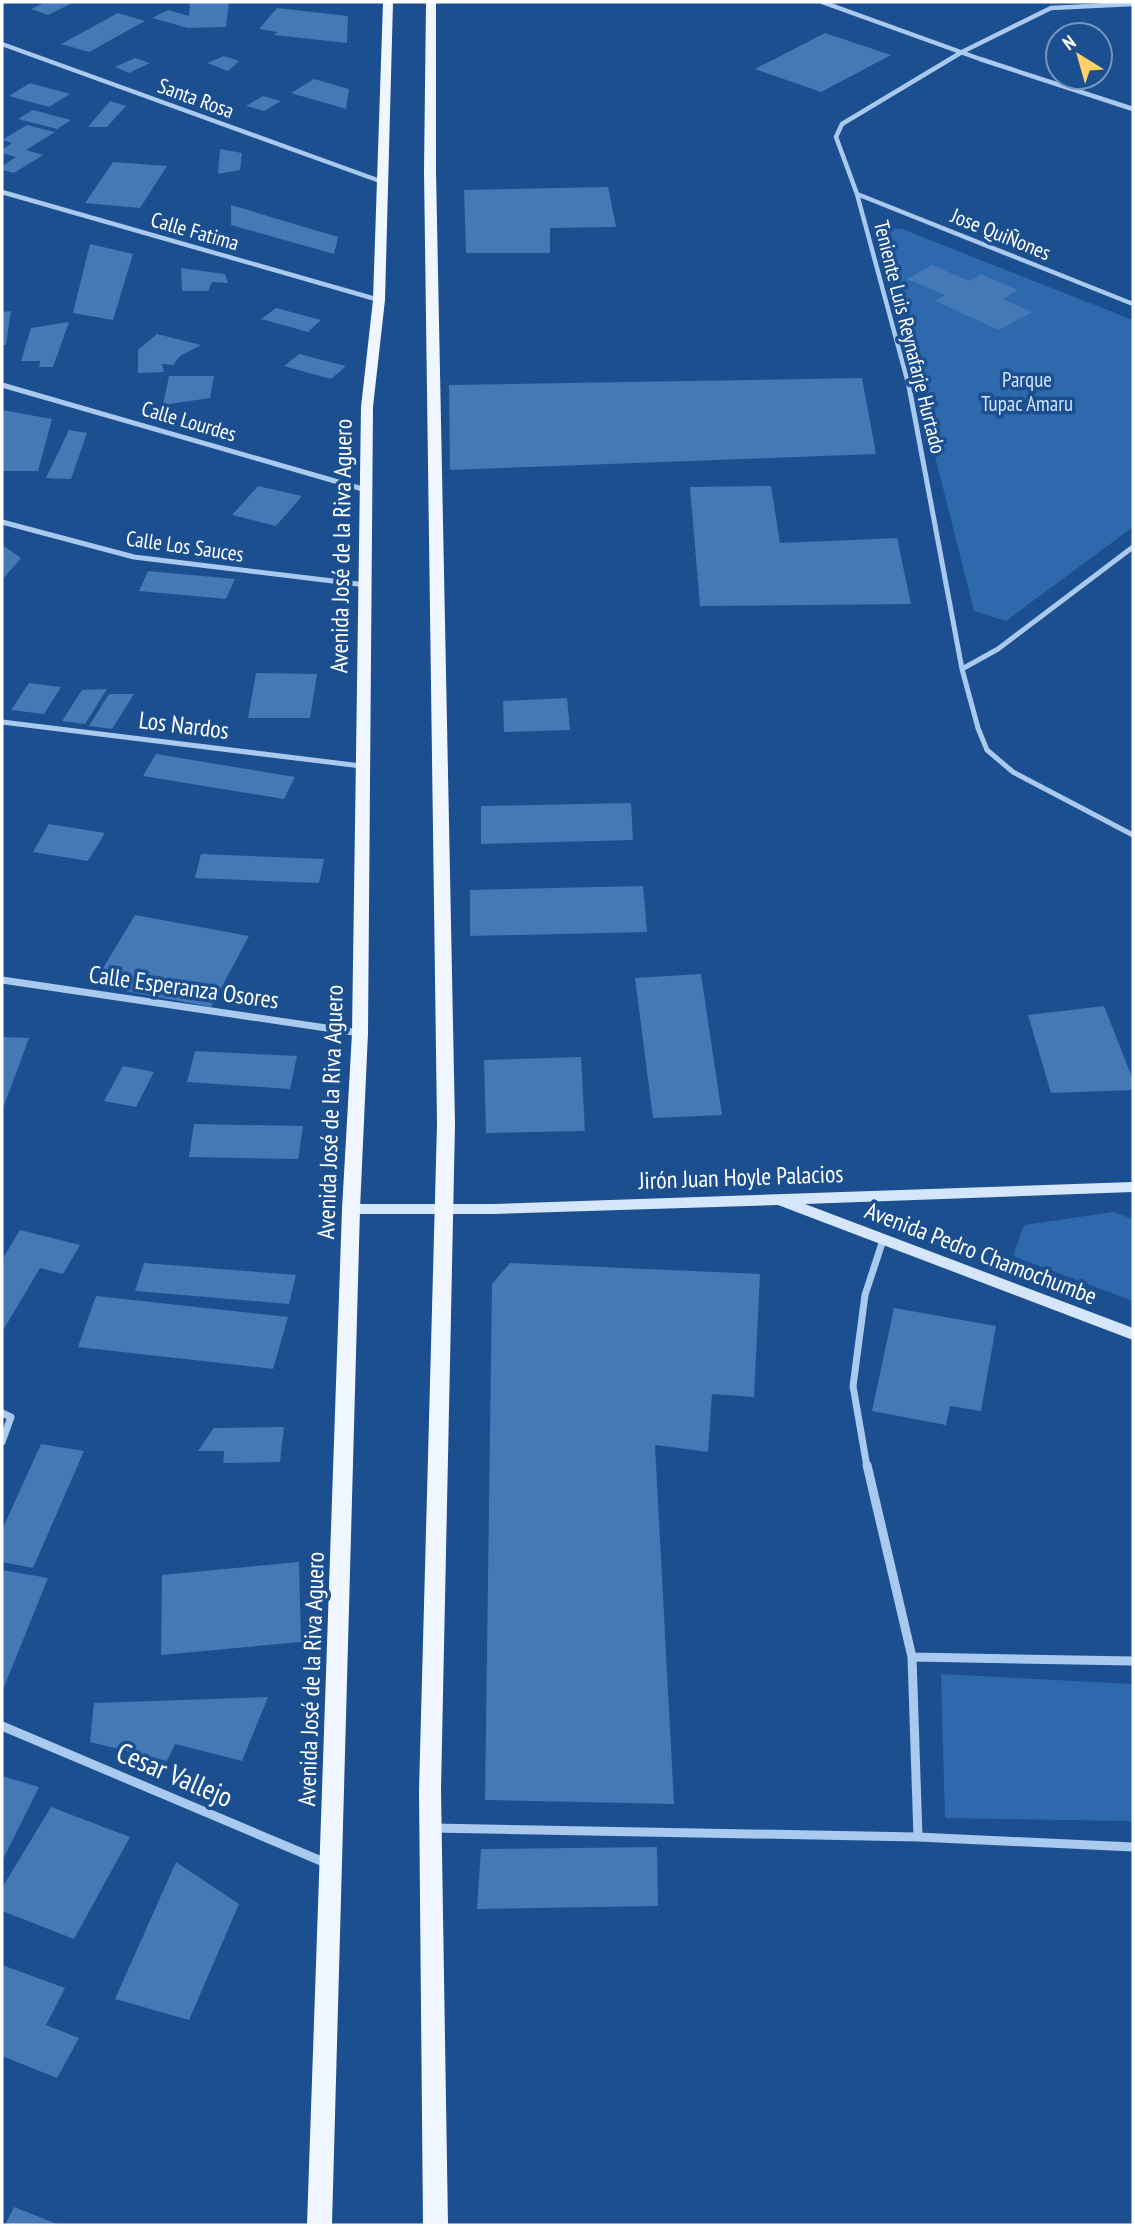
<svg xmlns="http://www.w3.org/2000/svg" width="1135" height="2227" viewBox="0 0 1135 2227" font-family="'PT Sans Narrow',sans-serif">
  <rect width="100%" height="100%" fill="#1b4f8f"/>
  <path fill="#2e69ad" d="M887,228L902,229L1133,320V527L1006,621L974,611L879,234Z
    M1113,1212L1133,1219V1301L1013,1256L1024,1225Z
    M941,1674L1133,1684V1821L945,1818Z"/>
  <path fill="#4478b7" d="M46,2H74L48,15L31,9Z
    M190,2H229L226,27L188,28L152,18L168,10L189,16Z
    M277,8L348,16L347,43L274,35L277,32L259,29Z
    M118,13L145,21L89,52L61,44Z
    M825,33L891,55L821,92L755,69Z
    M224,56L239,61L228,71L207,63Z
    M135,58L150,63L129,73L115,67Z
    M314,79L349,89L346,109L291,93Z
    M30,83L70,94L49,107L9,96Z
    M263,96L281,101L264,111L246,106Z
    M110,101L126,106L107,127H88Z
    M33,110L71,120L57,129L18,119Z
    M27,125L55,132L26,150L43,155L14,173L2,170V166L16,157L2,153V150L12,143L2,140Z
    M220,149L242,153L240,170L218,174Z
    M113,162L167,166L140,208L85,203Z
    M608,187L616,227L550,228V253H466L464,190Z
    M231,205L338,237L334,254L231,225Z
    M90,244L133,254L113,320L73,313Z
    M932,265L969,281L981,274L1018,290L1003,299L1032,312L999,330L935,301L945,295L907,279Z
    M181,268L225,274L228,283L212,282L208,291H182Z
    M276,308L321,320L308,332L261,319Z
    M11,311L6,345H2V312Z
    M69,322L53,367H39L40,361H21L31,328Z
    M157,334L201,345L180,356L173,365L162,364L164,372L138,373V350Z
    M299,354L346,366L331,379L284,366Z
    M169,376H214L210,398L163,405Z
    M862,378L876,454L450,470L449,385Z
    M2,410L52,419L38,471H2Z
    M69,430L87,433L71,479L46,478Z
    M258,486L302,496L276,526L232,515Z
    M771,486L780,543L897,538L911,604L700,606L690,487Z
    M2,545L21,558L2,580Z
    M148,571L235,579L226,599L139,591Z
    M256,673L317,674L310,718H248Z
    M29,683L61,687L44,714L11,710Z
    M107,689L85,724L62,721L82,690Z
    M109,694H134L112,729L89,726Z
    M567,698L570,730L504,732L503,701Z
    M156,754L295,777L284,799L143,776Z
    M631,803L633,840L481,844V806Z
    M49,824L105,833L88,861L33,852Z
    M201,854L324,859L319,883L195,878Z
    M643,886L647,932L470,936V890Z
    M135,915L249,936L211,1007L93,985Z
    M701,974L722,1115L653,1118L635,978Z
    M1104,1006L1133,1080V1090L1051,1093L1028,1015Z
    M2,1037L29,1038L2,1111Z
    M195,1051L297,1056L290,1089L187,1082Z
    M581,1057L585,1131L486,1133L484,1060Z
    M123,1066L154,1072L136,1107L104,1101Z
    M194,1124L303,1126L298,1159L189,1157Z
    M20,1230L80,1245L63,1274L40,1268L2,1332V1260Z
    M144,1263L296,1275L289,1304L135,1291Z
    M510,1263L760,1274L754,1397L712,1394L708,1452L655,1445L674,1804L485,1800L492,1284Z
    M96,1296L288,1317L273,1369L78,1347Z
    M894,1308L996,1326L981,1411L950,1406L946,1425L872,1411Z
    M284,1427L280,1462L223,1463L224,1451H198L214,1428Z
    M41,1444L84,1451L33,1568L2,1562V1530Z
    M299,1562L301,1642L161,1655L162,1575Z
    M2,1570L48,1578L2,1692Z
    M268,1697L242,1761L175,1744L167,1761L90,1742L94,1703Z
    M2,1776L39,1787L2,1861Z
    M51,1807L130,1837L74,1939L2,1911V1888Z
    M657,1847L658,1906L477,1909L481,1849Z
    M176,1862L239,1904L189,2020L115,1999Z
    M2,1965L65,1988L46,2025L79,2038L57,2078L2,2056Z
    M14,2207L60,2225H5Z"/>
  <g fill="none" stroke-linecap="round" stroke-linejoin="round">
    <path stroke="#a9c9ee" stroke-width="4.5" d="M822,2L980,59L1133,109
      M2,44L380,181
      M2,192L379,300
      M857,194L1133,304
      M908,383L857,194L836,137L842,124L962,52L1051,8L1133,4"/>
    <path stroke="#a9c9ee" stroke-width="5" d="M908,381L962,669L978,728L987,750L1013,772L1133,835
      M2,385L366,490
      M2,522L134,557L366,585
      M962,669L998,649L1133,547
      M2,722L361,766"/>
    <path stroke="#a9c9ee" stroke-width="7" d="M2,980L360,1033
      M2,1413L11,1417L2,1442
      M867,1467L853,1386L865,1295L883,1240"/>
    <path stroke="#a9c9ee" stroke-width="9" d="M867,1465L912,1657
      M2,1726L326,1863
      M434,1828L918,1837L1133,1847
      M918,1837L912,1657L1133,1661"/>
    <path fill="#d6e6fa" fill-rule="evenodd" d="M1133,1182V1192L805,1204L1133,1328V1340L778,1205L493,1214H351L346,1213L344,1209L346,1205L351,1204H493Z"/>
    <path fill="#f0f6ff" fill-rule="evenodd" d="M383,2H393L385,300L373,407L368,1033L360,1209L332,2225H307L342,1209L352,1033L361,407L373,300Z
      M426,2H436V171L455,1124L441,1790L448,2225H423L419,1790L437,1124L424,171Z"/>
  </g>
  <g text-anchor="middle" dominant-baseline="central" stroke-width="7" stroke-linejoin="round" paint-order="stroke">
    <g font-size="21" fill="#fff" stroke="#1b4f8f">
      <text transform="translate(196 98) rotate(20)">Santa Rosa</text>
      <text transform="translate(195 231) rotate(16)">Calle Fatima</text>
      <text transform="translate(1001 234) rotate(22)">Jose QuiÑones</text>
      <text transform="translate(910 337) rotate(76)">Teniente Luis Reynafarje Hurtado</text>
      <text transform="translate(189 421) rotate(16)">Calle Lourdes</text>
      <text transform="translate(185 546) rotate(8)">Calle Los Sauces</text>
    </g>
    <g font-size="21" fill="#cfe3fa" stroke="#1b4f8f">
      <text x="1027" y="379">Parque<tspan x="1027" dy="24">Tupac Amaru</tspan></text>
    </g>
    <g font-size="24" fill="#fff" stroke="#1b4f8f">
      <text transform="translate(341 546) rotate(-89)">Avenida José de la Riva Aguero</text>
      <text transform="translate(184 725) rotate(7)">Los Nardos</text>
      <text transform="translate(184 987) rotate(8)">Calle Esperanza Osores</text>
      <text transform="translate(330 1112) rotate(-88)">Avenida José de la Riva Aguero</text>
      <text transform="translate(741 1177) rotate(-2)">Jirón Juan Hoyle Palacios</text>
      <text transform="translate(981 1253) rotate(21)">Avenida Pedro Chamochumbe</text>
      <text transform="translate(311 1679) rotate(-88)">Avenida José de la Riva Aguero</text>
    </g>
    <g font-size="28" fill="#fff" stroke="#1b4f8f">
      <text transform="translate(175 1774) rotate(23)">Cesar Vallejo</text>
    </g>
  </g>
  <rect width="1135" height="2227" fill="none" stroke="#ffffff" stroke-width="7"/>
  <g transform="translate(1079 56) rotate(323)"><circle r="33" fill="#1b4f8f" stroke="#7695bc" stroke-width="2"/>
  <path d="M0-5L12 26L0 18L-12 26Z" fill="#ffd166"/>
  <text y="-10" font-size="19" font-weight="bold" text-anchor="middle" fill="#ffffff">N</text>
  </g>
</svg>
